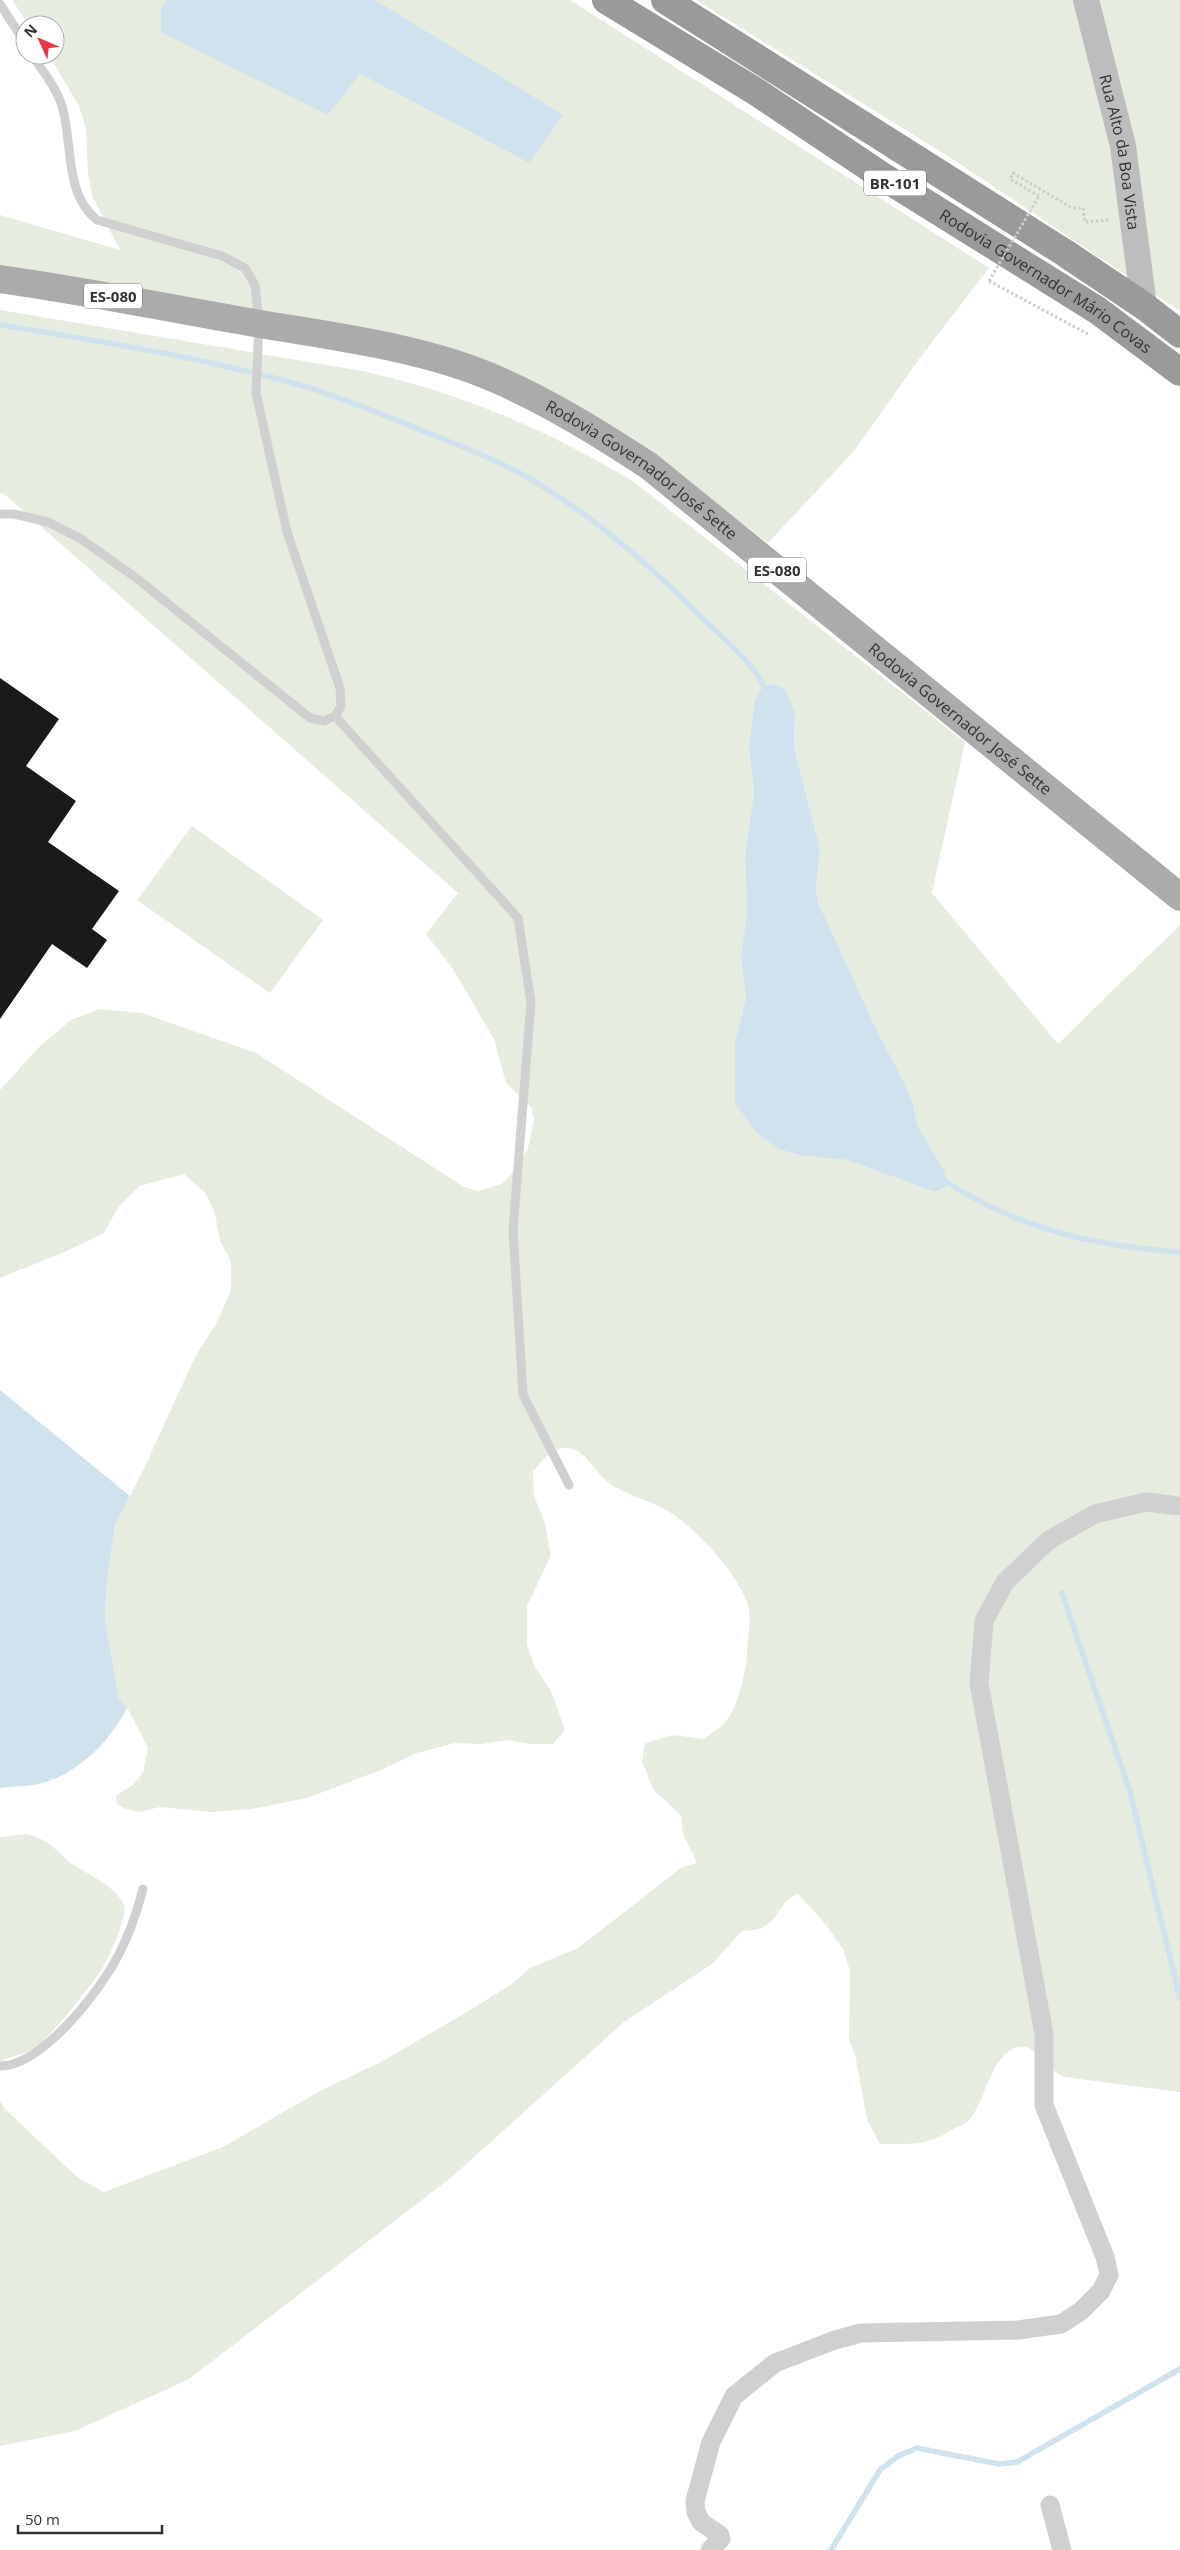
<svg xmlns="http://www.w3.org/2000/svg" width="1180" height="2550" viewBox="0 0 1180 2550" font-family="'Open Sans',sans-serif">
  <rect width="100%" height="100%" fill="#fff"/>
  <path fill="#e6ecdf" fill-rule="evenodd" d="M12,0H167L161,9L328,115L360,74L529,163L396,14L375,0H570L989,268L919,359L854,451L768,543L673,470L531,382L0,270V215L120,250L92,196L88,173L86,128L79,106L49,55H55V25H29Z
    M696,0H1180V311L954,160Z
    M0,310L363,371C464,394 545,429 634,482L965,742L932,893L1058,1044L1180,925V2092L1064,2077C1050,2071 1036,2049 1026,2047C993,2042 986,2102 970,2119C967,2123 961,2125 957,2127C927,2146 914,2144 880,2144L867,2119L855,2054L849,2041L850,1971L843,1949L823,1921L798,1894C772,1904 784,1930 742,1931L712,1964L624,2022L453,2176L189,2379L75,2431L0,2446V2100L5,2109L77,2177L104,2192L223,2147L320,2091L381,2062L467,2012L512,1984L530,1968L578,1948L681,1868L697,1863L683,1834L681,1816L653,1789L642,1761L645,1743L674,1735L704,1739C710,1734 717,1730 723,1725C737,1711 746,1673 747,1654C747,1640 752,1618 748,1605C738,1573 693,1524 664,1509C646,1499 626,1495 609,1483C594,1472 586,1446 563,1448C550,1449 541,1463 533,1471L534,1496L545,1523L551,1555L527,1606V1645L535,1667L551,1691L565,1730L553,1744H531L507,1740L481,1744L455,1743L417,1753L381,1770L307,1798L252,1809L212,1812L160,1807L139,1812L126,1809L117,1804L116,1796L134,1784L143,1772L148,1748L129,1711L119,1699L109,1650L105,1621L106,1592L115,1524L140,1477L196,1355L216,1324L231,1290V1261L220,1241L215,1214L206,1194L184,1174L139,1186L119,1206L103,1234L57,1255L0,1278V1090L41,1045L71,1020L99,1009L142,1013L256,1053L464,1187L478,1191L502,1184L518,1167L528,1148L534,1119L531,1107L506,1083L494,1039L453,969L426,934L458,893L4,494L0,493ZM795,714L794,746L820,849L816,887L818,902L879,1035L902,1078L913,1104L918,1126L945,1172L947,1186L935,1192L847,1160L805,1156L735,1103V1041L746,996L741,957L747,910L745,855L754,793L749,748Z
    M192,826L323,920L270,993L137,900Z
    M27,1834C58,1843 54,1853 77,1867C93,1877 116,1887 124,1905C128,1916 109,1958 102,1969C94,1982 47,2041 36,2048C25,2055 11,2055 0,2062V1837Z"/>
  <path fill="#cfe2ee" d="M167,0H375L563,115L529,163L360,74L328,115L161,32V9Z
    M774,684L785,689L795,714L794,746L820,849L816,887L818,902L879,1035L902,1078L913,1104L918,1126L945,1172L947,1186L935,1192L847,1160L805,1156L779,1149L757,1133L735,1103V1041L746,997L741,957L747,910L745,855L754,793L749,748L755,700L762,688Z
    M0,1390L130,1496L115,1524L106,1592L105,1622L119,1699L127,1708C111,1740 78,1774 42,1783C29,1787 14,1786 0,1788Z"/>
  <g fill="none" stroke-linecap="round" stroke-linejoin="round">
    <path stroke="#cfe2ee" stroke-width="5.5" d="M0,325C97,341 194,356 289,382C333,394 376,412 418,429C457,445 498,460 534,481C595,518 649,564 698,614C715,631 764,671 766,694
      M942,1179C1015,1228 1093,1246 1180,1252
      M1062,1593L1130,1792L1180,1999
      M831,2550L880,2470L898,2456L917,2448L999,2464L1017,2462L1180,2369"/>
  </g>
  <path fill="#1a1a1a" d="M0,678L59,719L26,766L76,801L48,842L119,891L92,929L107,940L87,968L52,944L0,1019Z"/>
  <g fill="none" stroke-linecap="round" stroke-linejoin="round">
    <path stroke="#cdcdcd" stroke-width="3" stroke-dasharray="2.5 2.5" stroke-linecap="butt" d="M1039,196L1010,179L1013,173L1072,208H1083L1085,222L1110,220
      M989,281L1088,334"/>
    <path stroke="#d0d0d0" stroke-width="9" d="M0,4L25,43
      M0,514H14L48,522L81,539L135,577L310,718L324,721L335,716L341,706L340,688L287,532L256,393L259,323L255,285L245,268L222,256L97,220C61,191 75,136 59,98C53,83 41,69 32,55
      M335,716L518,918L531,1002L513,1230L523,1395L569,1485
      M0,2066C43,2066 101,1989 119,1954C130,1933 137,1912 143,1889"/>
    <path stroke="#d0d0d0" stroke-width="19" d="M1050,2505L1062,2550
      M710,2550L721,2539L720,2535L701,2522L696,2512L695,2501L711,2442L734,2396L775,2363L835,2340L861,2333L1018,2330L1061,2324L1081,2311L1101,2291L1109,2275L1105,2257L1044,2105V2034L979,1683L984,1621L1005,1582L1049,1540L1095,1514L1146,1502L1180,1506"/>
    <path stroke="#bdbdbd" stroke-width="26" id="s1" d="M1086,0L1123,146L1144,306"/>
    <path stroke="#ababab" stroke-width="28" id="s2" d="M0,279C87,291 173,309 260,324C338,337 426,348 498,380C552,404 600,434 649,466L1180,897"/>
    <g stroke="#9a9a9a" stroke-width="28">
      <path id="s3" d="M606,0L755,91L882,176L1097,310L1180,372"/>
      <path d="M665,0L1065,253L1144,306L1180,334"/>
    </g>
    <path stroke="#cdcdcd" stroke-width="3" stroke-dasharray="2.5 2.5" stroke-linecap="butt" d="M989,281L1039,196"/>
  </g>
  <g text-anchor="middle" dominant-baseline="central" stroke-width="5" stroke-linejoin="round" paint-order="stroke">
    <g fill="#fff" stroke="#707070" stroke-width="1">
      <rect x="864" y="170.5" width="62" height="25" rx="4"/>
      <rect x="84" y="283.5" width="58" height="25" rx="4"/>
      <rect x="748" y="557.5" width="58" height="25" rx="4"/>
    </g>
    <g font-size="15" font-weight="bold" fill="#333">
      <text x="895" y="183">BR-101</text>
      <text x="113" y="296">ES-080</text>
      <text x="777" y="570">ES-080</text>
    </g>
    <g font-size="16" fill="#333" stroke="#fff">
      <text stroke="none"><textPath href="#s1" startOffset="156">Rua Alto da Boa Vista</textPath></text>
      <text stroke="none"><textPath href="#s3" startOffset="522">Rodovia Governador Mário Covas</textPath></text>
      <text stroke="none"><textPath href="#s2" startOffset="679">Rodovia Governador José Sette</textPath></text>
      <text stroke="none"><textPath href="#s2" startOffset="1084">Rodovia Governador José Sette</textPath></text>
    </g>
  </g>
  <g transform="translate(40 40) rotate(314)"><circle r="24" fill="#ffffff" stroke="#adadad"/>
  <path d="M0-4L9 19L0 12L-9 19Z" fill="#e63946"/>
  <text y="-8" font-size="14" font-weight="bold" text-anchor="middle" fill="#333333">N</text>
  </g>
  <path d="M18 2525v8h144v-8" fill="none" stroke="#333333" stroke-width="2.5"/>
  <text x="25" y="2525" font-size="15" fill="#333333" stroke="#ffffff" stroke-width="4" paint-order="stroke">50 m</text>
</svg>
